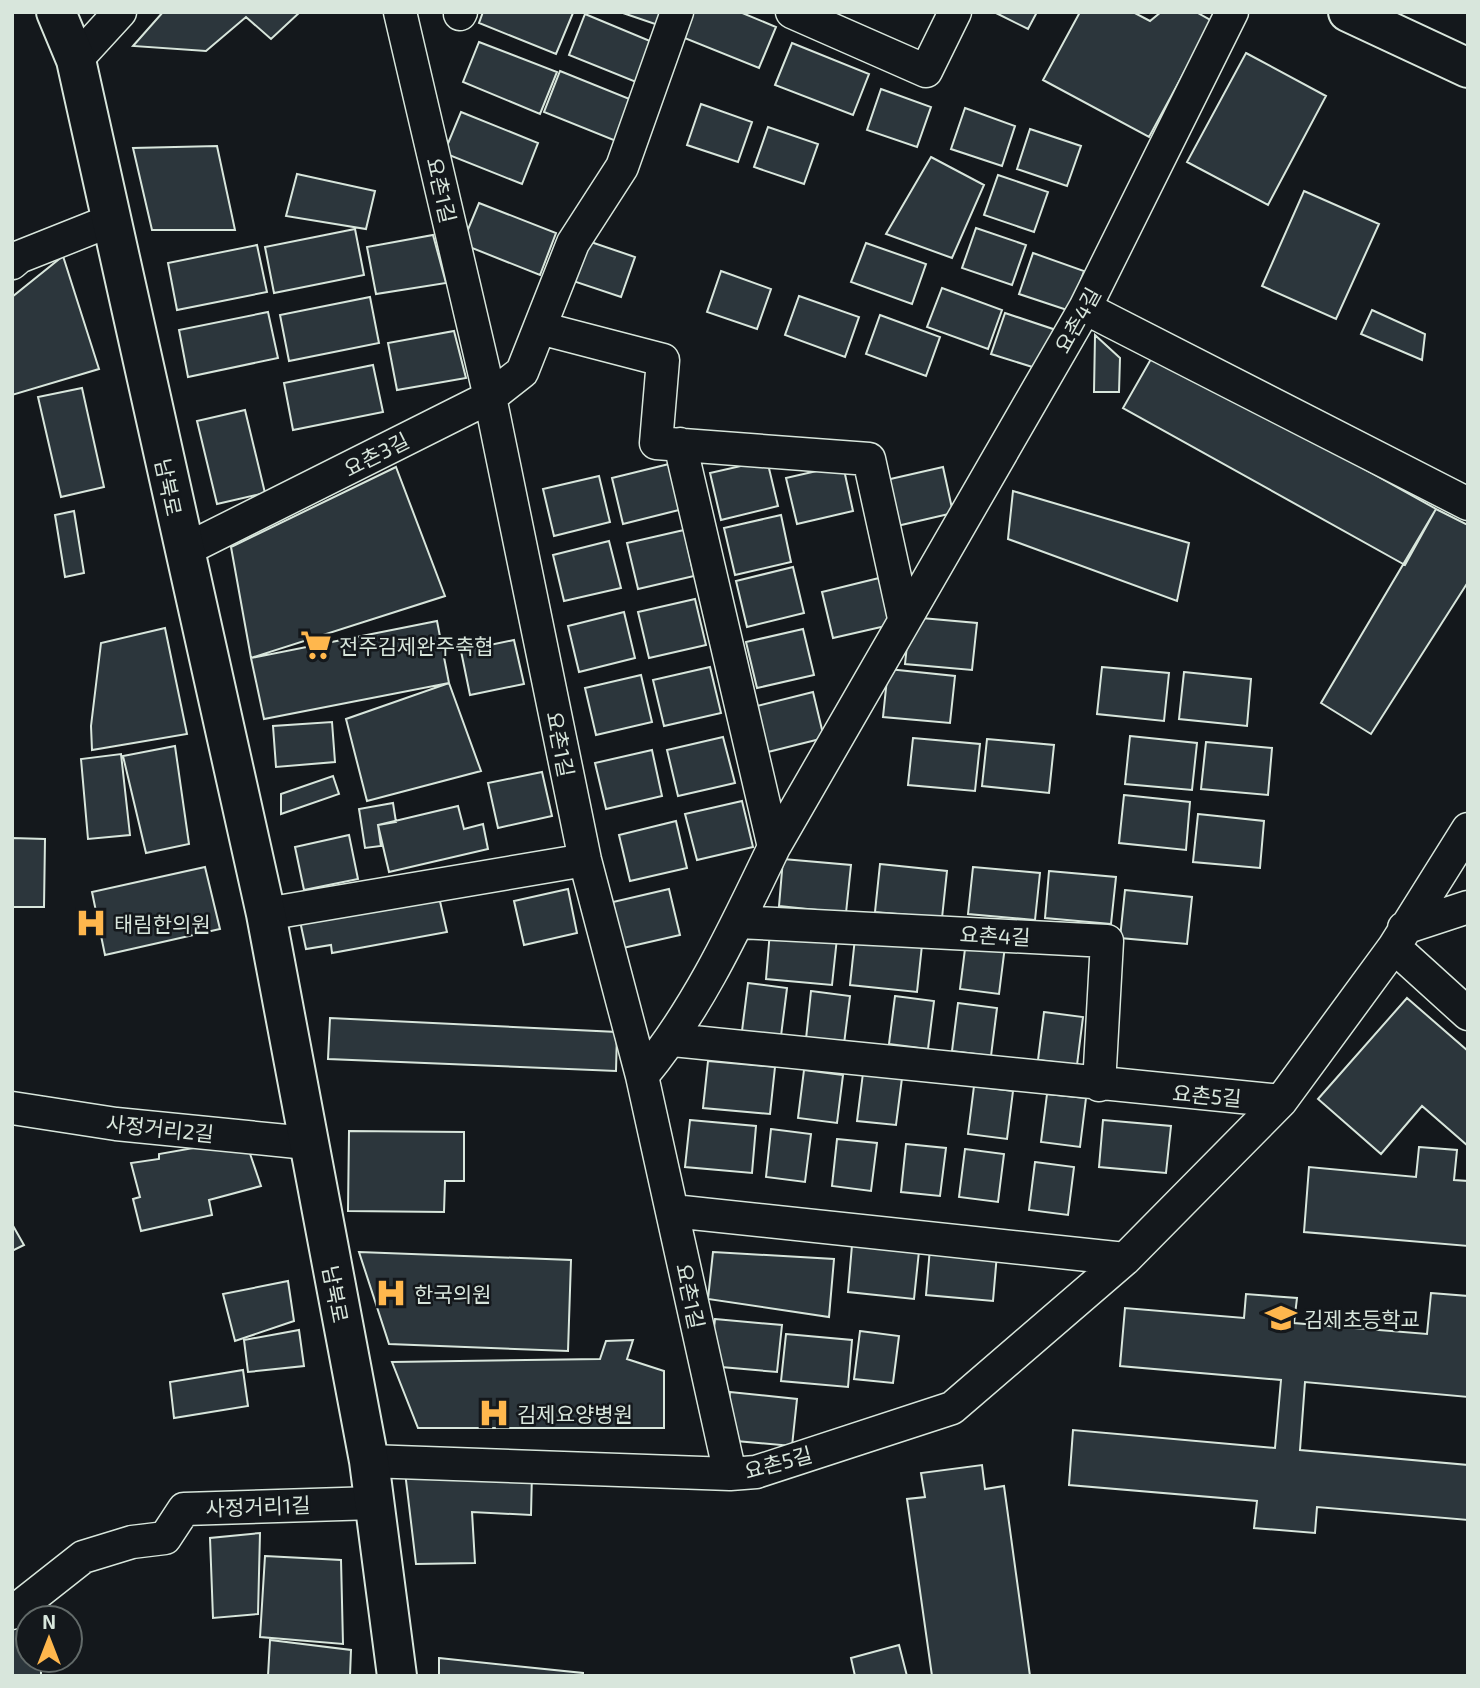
<svg xmlns="http://www.w3.org/2000/svg" width="1480" height="1688" viewBox="0 0 1480 1688" font-family="'Exo 2','Noto Sans KR',sans-serif">
  <rect width="100%" height="100%" fill="#14181c"/>
  <path fill="#2c363c" stroke="#d8e6dc" stroke-width="2" d="M163,12H300L271,39L246,17L206,51L133,46Z
    M483,12H572L573,13L556,54L479,23Z
    M620,12H662L658,25Z
    M692,12H740L776,27L759,68L682,37Z
    M994,12H1037L1028,29Z
    M1080,12H1133L1150,21L1161,12H1196L1212,21L1149,137L1043,80Z
    M585,14L662,46L646,86L569,55Z
    M479,42L557,72L540,114L463,82Z
    M792,43L869,74L853,115L775,85Z
    M1246,53L1326,96L1268,205L1187,162Z
    M560,71L637,102L621,143L544,112Z
    M881,89L931,107L917,147L867,130Z
    M701,104L752,122L738,162L687,145Z
    M965,108L1015,126L1002,166L951,149Z
    M461,112L538,143L522,184L444,153Z
    M768,127L818,144L804,184L754,167Z
    M1030,129L1081,146L1067,186L1017,169Z
    M217,146L235,230H152L133,148Z
    M931,157L984,185L952,258L886,234Z
    M297,174L375,191L366,229L286,216Z
    M998,175L1048,192L1034,232L984,215Z
    M1304,191L1379,224L1336,319L1262,286Z
    M479,203L556,233L540,275L462,244Z
    M976,228L1026,245L1012,285L962,268Z
    M355,229L364,275L274,293L265,247Z
    M433,235L446,283L376,294L367,247Z
    M585,240L635,257L621,297L570,280Z
    M866,243L926,264L912,304L851,282Z
    M257,245L267,292L177,310L168,263Z
    M1033,253L1084,271L1070,311L1019,294Z
    M63,256L99,369L12,395V297Z
    M721,271L771,289L757,329L707,312Z
    M942,288L1002,310L988,349L927,327Z
    M799,296L859,317L845,357L785,335Z
    M370,297L379,343L289,361L280,315Z
    M1372,310L1425,334L1422,360L1361,334Z
    M268,312L278,358L188,377L179,330Z
    M1005,313L1056,330L1042,370L991,354Z
    M880,315L940,337L926,376L866,354Z
    M454,331L466,378L397,390L388,343Z
    M1095,335L1120,358L1119,392H1094Z
    M1155,352L1436,509L1405,565L1123,408Z
    M373,365L383,412L293,430L284,383Z
    M82,388L104,487L61,497L38,397Z
    M245,410L265,493L217,504L197,421Z
    M767,460L778,506L721,520L710,473Z
    M669,464L679,510L623,524L612,478Z
    M843,465L853,511L797,524L786,478Z
    M396,467L445,596L251,658L231,547Z
    M943,467L953,513L897,526L886,480Z
    M599,476L610,522L554,536L543,489Z
    M1013,491L1189,543L1177,601L1008,539Z
    M1436,509L1468,525V582L1371,734L1321,703Z
    M74,511L84,573L65,577L55,515Z
    M781,515L791,562L735,575L724,528Z
    M684,530L694,576L638,589L627,543Z
    M609,541L621,588L564,601L553,555Z
    M793,567L804,613L747,627L736,581Z
    M879,578L890,625L833,638L822,592Z
    M695,599L706,645L649,658L638,612Z
    M624,612L635,658L579,672L568,626Z
    M910,617L977,623L972,670L905,664Z
    M437,621L449,683L264,719L251,658Z
    M165,628L187,734L92,750L91,726L101,643Z
    M803,629L814,675L757,688L746,642Z
    M514,640L524,684L470,695L461,651Z
    M710,667L721,713L664,726L653,680Z
    M1102,667L1169,673L1164,721L1097,714Z
    M888,669L955,676L950,723L883,717Z
    M1184,672L1251,679L1247,726L1179,719Z
    M641,675L652,722L596,735L585,688Z
    M449,683L481,771L367,801L346,719Z
    M813,692L824,738L768,752L757,706Z
    M332,722L335,762L276,767L273,726Z
    M1130,736L1197,743L1192,790L1125,784Z
    M723,737L735,783L678,796L667,750Z
    M913,738L980,744L975,791L908,785Z
    M987,739L1054,745L1049,793L982,786Z
    M1206,742L1272,748L1268,795L1201,789Z
    M175,746L189,844L146,853L123,756Z
    M652,750L662,796L606,809L595,763Z
    M121,754L130,835L88,839L81,759Z
    M542,772L552,816L498,828L488,783Z
    M333,776L339,794L281,814V794Z
    M1124,795L1190,802L1186,850L1119,843Z
    M742,801L753,847L697,860L685,814Z
    M393,803L396,822L378,825L381,846L365,848L359,809Z
    M458,806L464,829L483,824L488,849L389,872L378,825Z
    M1198,814L1264,821L1260,868L1193,862Z
    M676,821L687,868L630,881L619,835Z
    M349,835L358,879L304,890L295,847Z
    M12,838L45,839L44,907H12Z
    M783,859L851,865L846,913L779,906Z
    M880,864L947,871L942,918L875,912Z
    M205,867L220,929L105,955L92,892Z
    M973,867L1040,873L1035,920L968,914Z
    M1049,871L1116,877L1111,924L1045,918Z
    M568,889L577,933L524,945L514,901Z
    M669,889L680,935L623,948L613,902Z
    M1125,890L1192,897L1187,944L1120,938Z
    M439,897L447,932L332,953L331,945L306,949L300,921Z
    M770,931L837,938L832,985L766,979Z
    M855,938L922,945L917,992L850,985Z
    M966,941L1005,946L999,994L960,989Z
    M748,983L787,988L781,1036L742,1031Z
    M811,991L850,996L844,1044L806,1039Z
    M895,996L934,1001L928,1049L889,1044Z
    M1407,998L1468,1051V1146L1422,1106L1381,1154L1318,1099Z
    M958,1003L997,1008L991,1056L952,1051Z
    M1044,1012L1083,1017L1077,1065L1038,1060Z
    M330,1018L617,1032L616,1071L328,1059Z
    M708,1061L775,1067L770,1114L703,1108Z
    M804,1070L843,1075L837,1123L798,1118Z
    M863,1073L902,1078L896,1125L857,1121Z
    M974,1086L1013,1091L1007,1139L968,1134Z
    M1047,1094L1086,1098L1080,1147L1041,1142Z
    M690,1120L756,1126L752,1173L685,1167Z
    M1103,1120L1171,1126L1166,1173L1099,1167Z
    M771,1129L811,1134L805,1182L766,1177Z
    M349,1131L464,1132V1181H445L444,1212L348,1211Z
    M245,1139L261,1186L209,1200L212,1215L141,1231L133,1199L140,1197L131,1163L159,1159V1154Z
    M837,1139L877,1143L871,1191L832,1186Z
    M906,1144L946,1148L940,1196L901,1192Z
    M1419,1147L1457,1150L1454,1180L1468,1181V1246L1304,1232L1309,1167L1416,1177Z
    M965,1149L1004,1154L998,1202L959,1197Z
    M1035,1162L1074,1167L1068,1215L1029,1210Z
    M12,1224L24,1245L12,1251Z
    M852,1245L919,1251L914,1299L848,1292Z
    M930,1248L997,1254L993,1301L926,1295Z
    M359,1252L571,1260L568,1351L389,1344Z
    M713,1252L834,1259L829,1317L708,1299Z
    M288,1281L294,1321L235,1341L223,1294Z
    M1431,1293L1468,1296V1397L1305,1382L1300,1450L1468,1465V1520L1317,1507L1315,1533L1254,1528L1257,1501L1069,1485L1073,1430L1275,1448L1281,1380L1120,1366L1125,1308L1244,1318L1246,1294L1297,1298L1294,1323L1427,1334Z
    M715,1319L782,1325L777,1372L710,1366Z
    M299,1330L304,1366L248,1372L244,1340Z
    M860,1331L899,1336L893,1383L854,1379Z
    M786,1334L852,1340L848,1387L781,1381Z
    M633,1340L627,1359L664,1371V1428H418L392,1362L600,1359L606,1341Z
    M243,1370L248,1406L174,1418L170,1382Z
    M730,1392L797,1399L792,1446L725,1440Z
    M982,1465L985,1489L1004,1486L1030,1676H932L907,1499L925,1497L921,1473Z
    M405,1472L532,1473L531,1515L472,1512L475,1563L416,1564Z
    M260,1533L258,1614L213,1618L210,1538Z
    M265,1556L341,1560L343,1644L260,1637Z
    M42,1605V1618H28V1660H41V1676H12V1620Z
    M270,1640L351,1650L350,1676H268Z
    M899,1645L907,1676H855L851,1658Z
    M439,1658L583,1673V1676H439Z"/>
  <g fill="none" stroke-linecap="round" stroke-linejoin="round">
    <defs>
      <path id="minor" d="M400,12L490,397L585,860L642,1076L730,1474
        M792,12L926,71L955,12
        M460,14L461,12
        M76,60L120,12
        M12,263L19,257L112,220
        M1085,308L1468,504
        M540,328L663,360L656,443L869,459L904,618
        M680,444L774,847
        M183,551L490,397L522,372L573,243L622,167L677,12
        M266,914L585,860
        M738,922L1107,941L1099,1085
        M1404,928L1468,907
        M1394,947L1468,1014
        M673,1040L1281,1101
        M642,1076C698,1009 736,926 774,847L1085,308L1232,12
        M12,1108L116,1124L307,1143
        M673,1211L1125,1259
        M369,1461L730,1474L756,1472L952,1408L1125,1259L1281,1101L1394,947L1468,829
        M12,1613L83,1557L132,1542L165,1538L184,1509L374,1503"/>
      <path id="tertiary" d="M1348,12L1468,68"/>
      <path id="secondary" d="M56,12L76,60L266,914L369,1461L397,1676"/>
    </defs>
    <use href="#minor" stroke="#d8e6dc" stroke-width="35"/>
    <use href="#tertiary" stroke="#d8e6dc" stroke-width="42"/>
    <use href="#secondary" stroke="#d8e6dc" stroke-width="42"/>
    <use href="#minor" stroke="#14181c" stroke-width="32"/>
    <use href="#tertiary" stroke="#14181c" stroke-width="38"/>
    <use href="#secondary" stroke="#14181c" stroke-width="38"/>
  </g>
  <defs>
    <symbol id="supermarket-bare" viewBox="-9 -9 18 18"><path d="M-6-5.5h2.5l.6 2H6L4.5 2H-2.5L-4.4-4H-6ZM-1.5 3.2a1.3 1.3 0 1 0 .1 0ZM3 3.2a1.3 1.3 0 1 0 .1 0Z" fill="#ffb74d" stroke="#14181c" stroke-width="2.5" paint-order="stroke"/></symbol>
    <symbol id="hospital-bare" viewBox="-9 -9 18 18"><path d="M-5-5h3v3.5h4V-5h3V5h-3V1.5h-4V5h-3Z" fill="#ffb74d" stroke="#14181c" stroke-width="2.5" paint-order="stroke"/></symbol>
    <symbol id="school-bare" viewBox="-9 -9 18 18"><path d="M0-5L7-2L0 1L-7-2ZM-4 1L0 2.5L4 1V4Q0 6-4 4Z" fill="#ffb74d" stroke="#14181c" stroke-width="2.5" paint-order="stroke"/></symbol>
  </defs>
  <g fill-rule="evenodd">
    <use href="#supermarket-bare" x="294" y="623" width="44" height="44"/>
    <use href="#hospital-bare" x="69" y="901" width="44" height="44"/>
    <use href="#hospital-bare" x="369" y="1271" width="44" height="44"/>
    <use href="#school-bare" x="1259" y="1296" width="44" height="44"/>
    <use href="#hospital-bare" x="472" y="1391" width="44" height="44"/>
  </g>
  <g text-anchor="middle" dominant-baseline="central" stroke-width="5" stroke-linejoin="round" paint-order="stroke">
    <g font-size="21" fill="#d8e6dc" stroke="#14181c">
      <text transform="translate(442 190) rotate(77)">요촌1길</text>
      <text transform="translate(1077 320) rotate(-61)">요촌4길</text>
      <text transform="translate(376 454) rotate(-27)">요촌3길</text>
      <text transform="translate(169 487) rotate(78)">남북로</text>
      <text transform="translate(561 744) rotate(79)">요촌1길</text>
      <text transform="translate(995 935) rotate(3)">요촌4길</text>
      <text transform="translate(1207 1095) rotate(5)">요촌5길</text>
      <text transform="translate(160 1128) rotate(6)">사정거리2길</text>
      <text transform="translate(336 1294) rotate(79)">남북로</text>
      <text transform="translate(691 1296) rotate(78)">요촌1길</text>
      <text transform="translate(778 1462) rotate(-15)">요촌5길</text>
      <text transform="translate(258 1506) rotate(-2)">사정거리1길</text>
    </g>
    <g font-size="21" fill="#d8e6dc" stroke="#14181c" text-anchor="start">
      <text x="339" y="645">전주김제완주축협</text>
      <text x="114" y="923">태림한의원</text>
      <text x="414" y="1293">한국의원</text>
      <text x="1304" y="1318">김제초등학교</text>
      <text x="517" y="1413">김제요양병원</text>
    </g>
  </g>
  <rect width="1480" height="1688" fill="none" stroke="#d8e6dc" stroke-width="28"/>
  <g transform="translate(49 1639)"><circle r="33" fill="#14181c" stroke="#626a69" stroke-width="2"/>
  <path d="M0-5L12 26L0 18L-12 26Z" fill="#ffb74d"/>
  <text y="-10" font-size="19" font-weight="bold" text-anchor="middle" fill="#d8e6dc">N</text>
  </g>
</svg>
